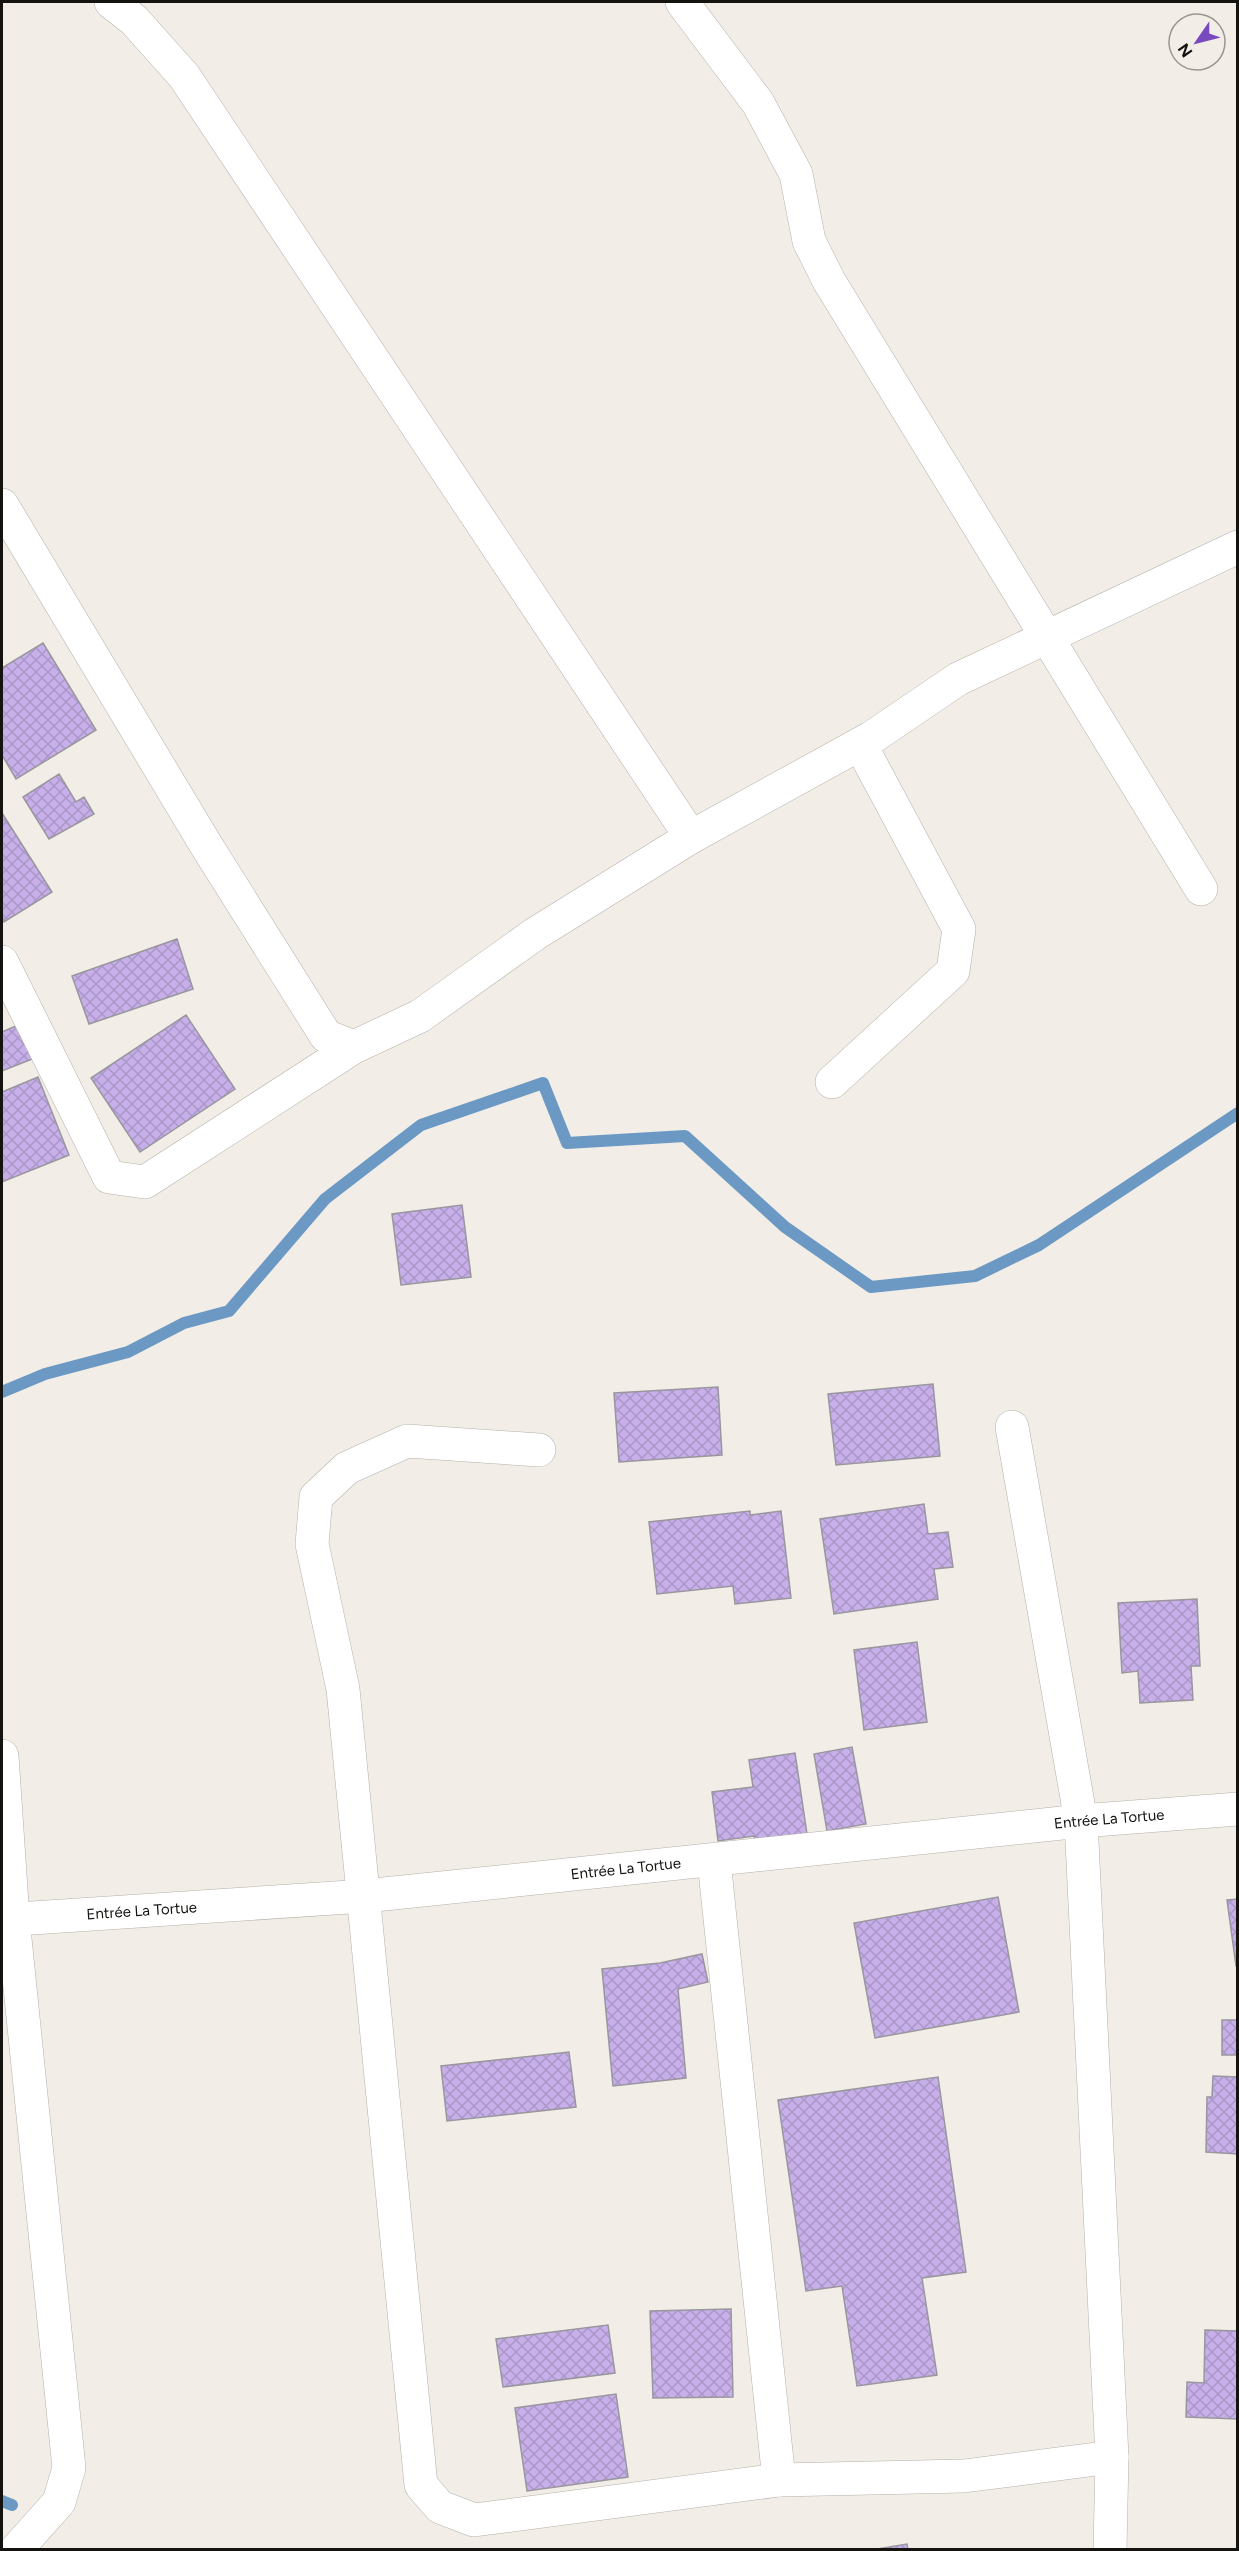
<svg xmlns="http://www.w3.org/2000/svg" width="1239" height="2551" viewBox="0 0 1239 2551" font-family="Figtree,sans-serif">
  <defs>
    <pattern id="building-cross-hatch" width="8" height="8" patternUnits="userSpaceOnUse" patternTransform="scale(1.5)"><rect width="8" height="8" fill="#c7b0e9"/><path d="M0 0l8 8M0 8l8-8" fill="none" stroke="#aa96c7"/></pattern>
  </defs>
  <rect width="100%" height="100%" fill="#f2eee7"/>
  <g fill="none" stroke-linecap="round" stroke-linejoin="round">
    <path stroke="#6b99c4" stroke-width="12" d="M2,1392L45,1374L128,1352L184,1323L229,1311L325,1199L421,1125L543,1083L567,1143L685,1136L785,1227L871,1287L975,1276L1039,1245L1238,1113
      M2,2501L12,2505"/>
  </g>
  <path fill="url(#building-cross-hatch)" stroke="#99969e" stroke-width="1.5" d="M43,643L96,730L16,779L2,755V668Z
    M59,774L76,802L84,797L94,814L49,839L23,797Z
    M2,813L52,892L4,922L2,917Z
    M177,939L193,989L89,1024L72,976Z
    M186,1015L235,1089L140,1152L91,1078Z
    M18,1025L32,1059L2,1071V1032Z
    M38,1077L69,1155L2,1182V1092Z
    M462,1205L471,1277L401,1285L392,1214Z
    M933,1384L940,1456L836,1465L828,1394Z
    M718,1387L722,1455L619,1462L614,1393Z
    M924,1504L928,1534L948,1532L953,1567L934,1569L938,1599L834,1614L820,1519Z
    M750,1511V1515L781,1511L791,1598L735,1604L733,1586L657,1594L649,1522Z
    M1197,1599L1200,1666H1191L1193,1700L1140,1703L1138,1671L1122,1673L1118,1603Z
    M917,1642L927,1722L864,1730L854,1650Z
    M852,1747L866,1824L827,1831L814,1754Z
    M795,1753L807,1834L755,1840L754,1836L718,1841L712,1792L753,1787L749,1760Z
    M998,1897L1019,2012L875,2038L854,1923Z
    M1238,1899V1966H1236L1227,1900Z
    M702,1954L708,1982L678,1989L686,2078L613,2086L602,1969L660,1963Z
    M1222,2020H1238V2055H1222Z
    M569,2052L576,2107L447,2121L441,2066Z
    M1213,2076L1238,2077V2154L1206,2152L1207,2097H1212Z
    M938,2077L966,2272L922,2278L937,2375L857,2386L842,2286L806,2291L778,2100Z
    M731,2309L733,2397L653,2398L650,2311Z
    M608,2325L615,2373L503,2387L496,2339Z
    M1205,2330L1238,2331V2419L1186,2417L1187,2382L1204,2383Z
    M616,2394L628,2477L527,2491L515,2408Z
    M907,2544L908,2550H871Z"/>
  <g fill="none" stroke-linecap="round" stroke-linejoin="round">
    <defs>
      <g id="street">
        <path d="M111,2L134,20L184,76L691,837"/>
        <path d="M682,2L758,103L796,174L809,241L829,281L1201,889"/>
        <path d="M2,505L206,845L326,1036L354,1047L420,1016L535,934L691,837L871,738L958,679L1238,547"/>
        <path d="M2,962L109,1177L145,1182L354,1047"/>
        <path d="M832,1082L953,971L959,929L860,744"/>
        <path d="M1012,1427L1081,1821L1112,2457L1110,2550"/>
        <path d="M539,1450L407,1441L347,1468L316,1497L312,1544L343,1689L421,2485L440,2507L474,2520L779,2480L964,2476L1112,2457"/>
        <path d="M2,1756L13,1919L69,2468L59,2502L16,2550"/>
        <path d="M714,1861L779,2480"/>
        <path id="s1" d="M2,1920L365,1896L1081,1821L1238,1809"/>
      </g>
    </defs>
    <use href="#street" stroke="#b5b1aa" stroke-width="34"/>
    <use href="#street" stroke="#fff" stroke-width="33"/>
  </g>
  <g text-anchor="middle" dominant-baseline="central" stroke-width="4.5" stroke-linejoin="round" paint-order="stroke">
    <g font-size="15" fill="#141310" stroke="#f2eee7">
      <text stroke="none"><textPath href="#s1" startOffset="1112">Entrée La Tortue</textPath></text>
      <text stroke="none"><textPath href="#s1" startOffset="626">Entrée La Tortue</textPath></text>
      <text stroke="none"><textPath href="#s1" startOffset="140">Entrée La Tortue</textPath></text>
    </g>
  </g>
  <rect width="1239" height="2551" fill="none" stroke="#141310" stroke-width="6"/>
  <g transform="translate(1197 42) rotate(235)"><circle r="28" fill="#f2eee7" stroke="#999691" stroke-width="1.5"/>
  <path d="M0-4.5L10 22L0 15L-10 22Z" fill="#7949c0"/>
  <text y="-9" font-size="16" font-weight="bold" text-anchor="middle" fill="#141310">N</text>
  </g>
</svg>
